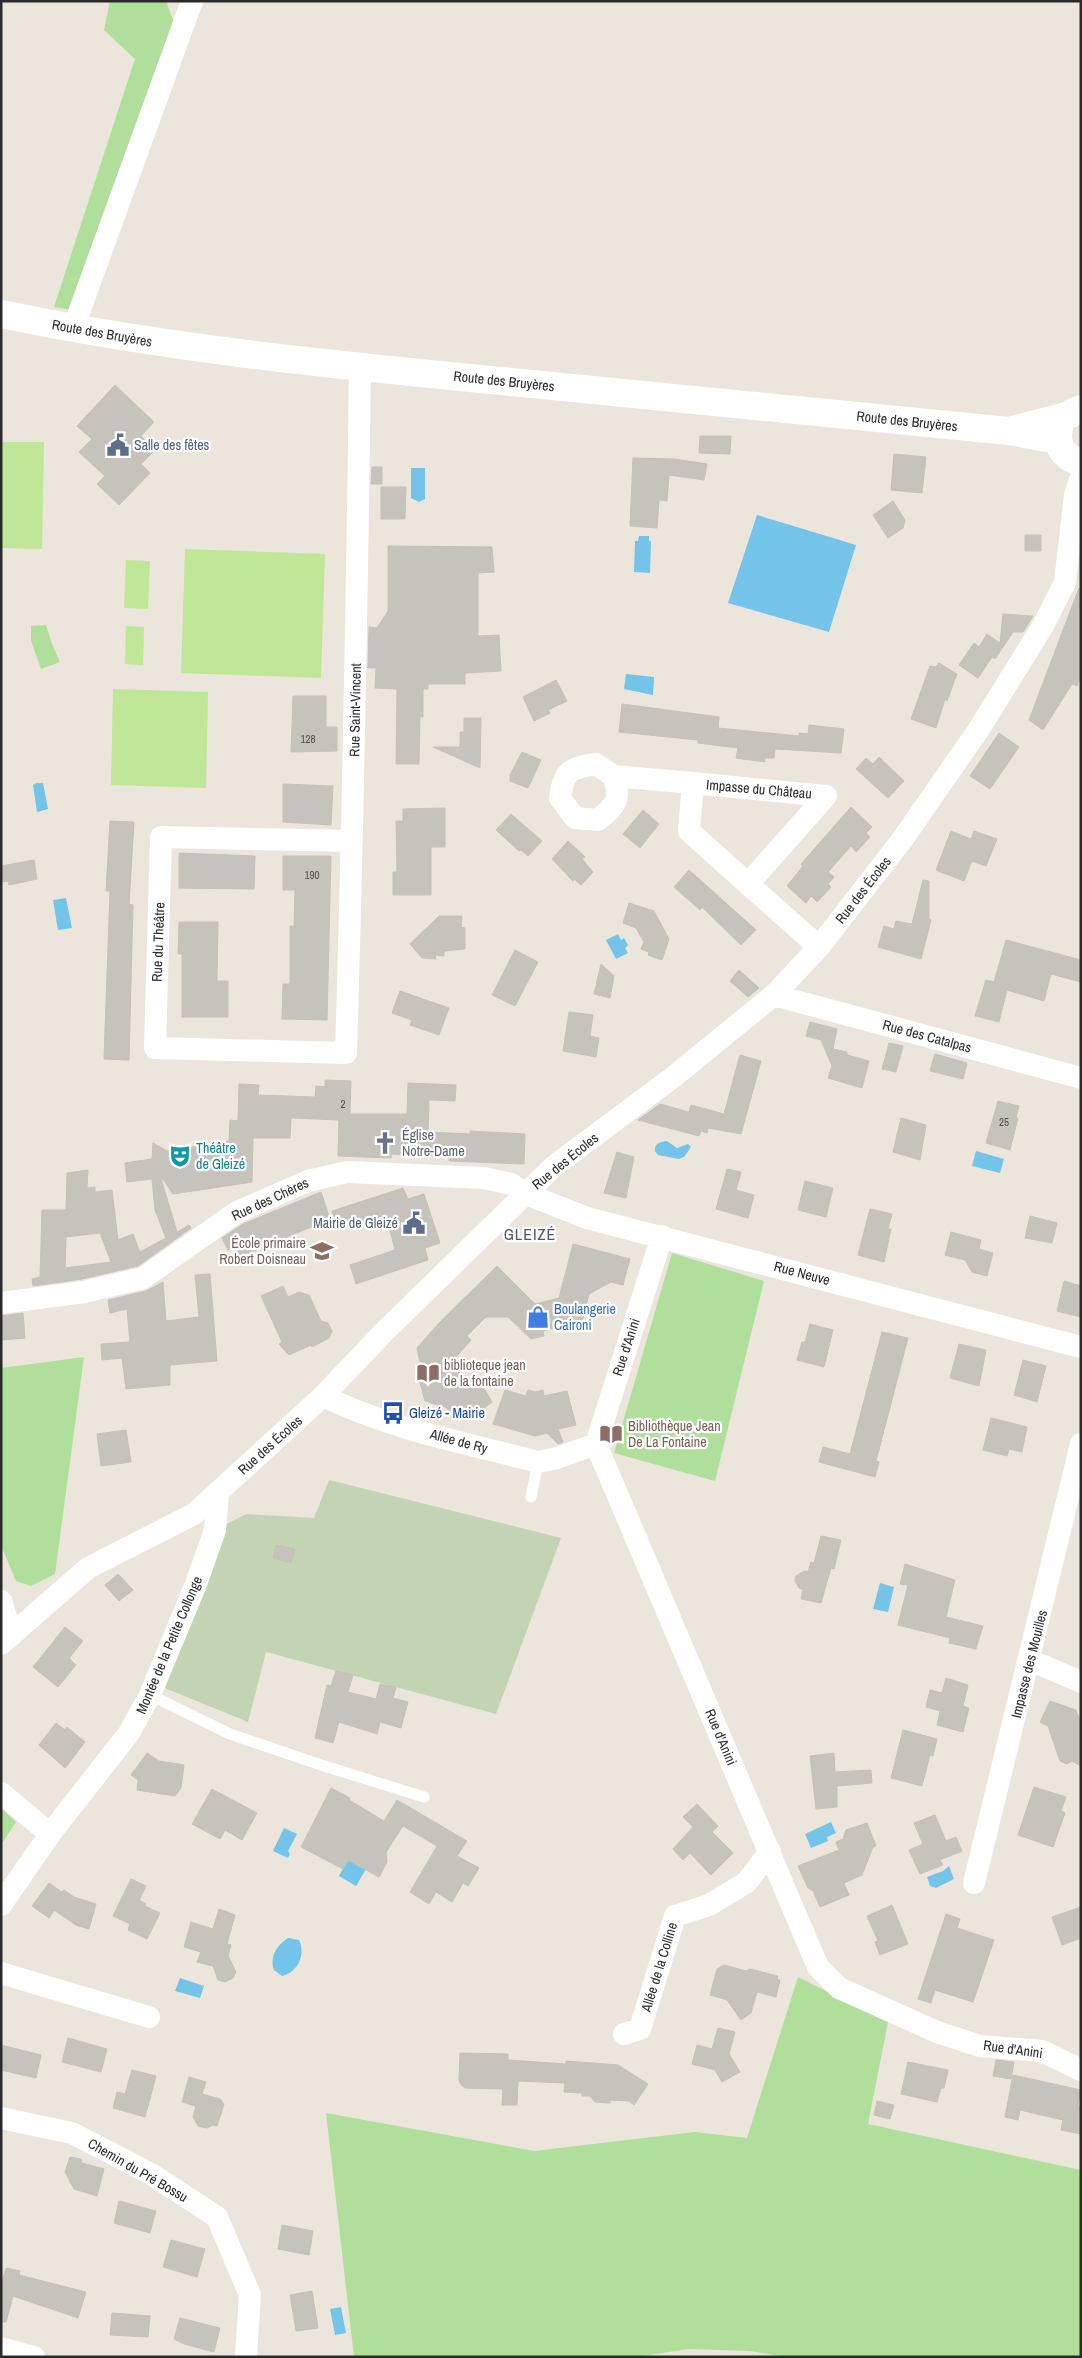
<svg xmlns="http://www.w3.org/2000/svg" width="1082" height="2358" viewBox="0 0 1082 2358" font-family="'Archivo Narrow',sans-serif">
  <rect width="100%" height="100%" fill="#ebe5dc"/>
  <path fill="#afdf9b" d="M110,1H166L174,23L72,310L54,307L135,59L104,30Z
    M46,625L52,644L60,662L41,669L31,641V626Z
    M672,1253L764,1281L715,1481L614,1453Z
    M84,1357L55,1574L31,1586L16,1581L1,1545V1368Z
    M1,1808L16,1822L1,1845Z
    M798,1977L888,2022L868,2124L1081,2170V2357H786L750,2351L688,2349L637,2357H354L326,2113L534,2151L695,2132L747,2138Z"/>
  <path fill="#c2d4b4" d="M329,1480L561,1538L496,1714L266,1652L248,1722L155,1684L215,1530L246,1514L314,1518Z"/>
  <path fill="#c0e697" d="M1,442H44L42,549L1,548Z
    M185,549L325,554L321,678L181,673Z
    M126,560L150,561L148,609L124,608Z
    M126,626L144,627L143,665L125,664Z
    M113,689L208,692L206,788L111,785Z"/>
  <path fill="#74c3e8" d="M411,468H425V499L419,502L411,498Z
    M757,515L856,545L829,632L728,603Z
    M639,536H649V541H651L650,573L634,572L635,541H638Z
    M626,674L654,677L653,695L624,689Z
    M36,783H43L48,809L37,812L33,785Z
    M66,898L72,928L58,930L53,900Z
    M618,934L621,940L624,938L628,945L625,948L628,953L616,959L606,940Z
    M667,1141L677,1148L688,1144L691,1147L684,1157L679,1159L658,1155L655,1151C654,1143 661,1142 667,1141Z
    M976,1151L1004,1159L1000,1173L972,1166Z
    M880,1583L894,1587L888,1612L873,1609Z
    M831,1822L836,1833L827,1837L828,1841L811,1848L805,1834Z
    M284,1828L297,1834L288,1851L290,1854L288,1858L273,1851Z
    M348,1859L366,1869L356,1886L339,1876Z
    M949,1866L954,1879L936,1888L930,1886L927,1877L943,1871Z
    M288,1938L299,1940C306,1955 298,1972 282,1976L274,1970C269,1957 277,1945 288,1938Z
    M180,1978L204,1986L200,1998L175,1991Z
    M341,2307L346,2333L335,2335L330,2309Z"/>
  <path fill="#c6c2bc" stroke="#c6c1b6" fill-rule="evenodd" d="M115,385L154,422L141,436L155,450L141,464L150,473L119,505L97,484L105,476L79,452L92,439L77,426Z
    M700,436H731L730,454L699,453Z
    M894,454L926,457L922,493L891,490Z
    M633,458L674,459L707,464L704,480L669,475L667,501L659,500L657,528L630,526Z
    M372,467H382V484H371Z
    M381,487H406L405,519H381Z
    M893,501L905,520L903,528L888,538L873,515Z
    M1025,535H1041V551H1025Z
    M388,546L492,547L494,572L478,573V636L499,635L501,671L465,673V684H428V689H423V717L420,716L419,764H396L397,689L375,688L376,668H368L369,627L377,628L388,611Z
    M1079,588L1081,675L1077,686L1072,684L1043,730L1029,720Z
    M1003,614L1033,616L1023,632H1013L995,659L992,657L978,678L959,665L974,643L979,647L987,634L1000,643Z
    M939,663L957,674L947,701L945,699L936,728L911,719L930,666L936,667Z
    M556,680L567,701L548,710L550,713L534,721L523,697Z
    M293,696H326V727H337V751L291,752Z
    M622,704L719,717L718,728L799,736V733L808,734L809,725L844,729L841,753L775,749L774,758H765V762L736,758L738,748L698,743V740L619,732Z
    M464,718H481L480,768L433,747H460V732H464Z
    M999,733L1019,747L990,789L970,776Z
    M522,752L541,760L528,788L510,781V775Z
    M879,757L904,781L888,798L856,769L866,758L873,764Z
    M283,784L333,786L331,825L283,822Z
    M851,807L872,827L866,833L870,837L856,852L851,846L828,872L834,877L828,884L831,887L817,902L811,896L806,903L787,886L803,866L801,864Z
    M445,808V847H431V895H393V872H397L396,821H403V809Z
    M643,810L659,824L640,848L623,834Z
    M511,814L542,841L528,856L521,850L519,851L496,830Z
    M110,821L134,822L129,904L133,905L129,1060L104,1059L110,891H106Z
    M951,831L971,839L974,831L997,839L986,866L972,861L964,881L936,870Z
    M568,841L585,857L582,859L593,872L581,885L574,879L573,881L552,859Z
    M179,853L255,856L254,889L179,888Z
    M283,856H331L327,1020L282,1019L283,984H290V926H294L295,890H283Z
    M34,860L37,879L9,885L8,881L1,882V866Z
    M689,870L756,930L741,945L702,907L700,910L674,887Z
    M923,880L929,881V919L931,920L921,959L878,947L884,926L894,929L896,921L912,924Z
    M629,903L654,911L669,939L662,960L648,955L649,952L641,949L644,942L636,928L623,923Z
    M439,916H462L461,927L465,928V949L444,951V956L435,955L436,959L422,958L410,944Z
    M179,922H218L217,981H228V1017H182V954H178Z
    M1006,940L1081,960V982L1051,974L1044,1001L1007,990L999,1022L975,1016L986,980L994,982Z
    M515,950L538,962L515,1006L492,995Z
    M601,964L614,976L610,998L594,994Z
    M739,970L759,988L748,997L730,981Z
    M400,991L449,1008L439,1035L410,1025L412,1020L392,1013Z
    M569,1012L593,1015L590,1036L599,1038L596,1057L563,1051Z
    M810,1022L837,1029L833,1049L847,1052V1055L869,1061L862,1088L828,1078L832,1066L821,1040L806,1036Z
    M889,1043L903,1046L896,1072L882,1069Z
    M935,1054L967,1063L963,1079L930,1071Z
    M740,1055L761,1061L741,1134L708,1128L707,1133L701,1131L699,1136L638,1120L660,1104L689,1112L691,1105L724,1114Z
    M325,1080L351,1081L350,1114H407L408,1083L456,1085L455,1101L429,1100L428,1132L470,1134V1131L525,1134L524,1164L449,1161V1156L391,1154V1158L338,1156L339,1120L291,1118L290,1138H253L252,1182L173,1194L160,1175L177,1232L189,1225L191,1228L138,1266L82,1279L33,1286L32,1279L40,1277L42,1210H66L67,1173L88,1170L87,1188L95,1187V1192L112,1190L118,1240L133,1234L140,1252L166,1238L155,1210L152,1179L127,1182L125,1163L152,1159L153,1143L167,1151L229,1141L230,1120L238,1121L239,1084L259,1085L258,1095L315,1097L316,1086L325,1087ZM100,1233L111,1262L65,1268L66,1237Z
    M998,1101L1019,1106L1016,1118H1018L1010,1150L986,1143Z
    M901,1118L926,1125L920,1160L893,1152Z
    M617,1152L634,1157L626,1198L604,1193Z
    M727,1169L741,1172L736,1190L754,1195L748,1218L716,1209Z
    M805,1181L833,1188L826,1217L798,1210Z
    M403,1188L408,1199L424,1194L440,1243L425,1248L428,1260L356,1284L350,1265L395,1250L386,1215L338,1230L332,1211Z
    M321,1192L330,1219L240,1257L235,1246L228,1250L222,1238L243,1224Z
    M870,1209L892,1214L888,1229H891L884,1262L858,1255Z
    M1030,1216L1057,1223L1052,1243L1025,1238Z
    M951,1232L981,1240L979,1249L993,1253L987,1276L972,1272L965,1260L945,1255Z
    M573,1244L630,1259L623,1285L611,1282L589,1294L583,1319L543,1331L544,1336L531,1339L508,1317H486L467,1336L471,1340L456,1357L464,1365L461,1376L481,1383L492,1402L472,1418L462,1416L460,1413L447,1410L448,1408L425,1401L417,1372H422L417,1348L439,1323L497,1266L535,1304L559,1298Z
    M210,1274L217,1361L170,1365V1385L126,1389L122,1358L102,1360L101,1344L130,1342L127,1309L110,1313L108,1300L146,1291L163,1282L166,1321L199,1317L195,1275Z
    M1064,1281L1081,1286V1317L1057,1311Z
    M283,1286L288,1297L299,1292L309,1295L321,1321L328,1323L332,1331L329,1338L312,1347L311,1345L289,1355L279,1344L282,1342L261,1296Z
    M23,1313L25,1338L1,1340V1316Z
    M810,1324L833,1330L824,1367L797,1360L802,1342H805Z
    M882,1332L908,1338L876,1461L879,1462L875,1477L819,1462L823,1447L850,1454Z
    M959,1344L986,1350L979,1386L950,1378Z
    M1023,1360L1046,1366L1037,1402L1014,1395Z
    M505,1390L526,1396L528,1390L535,1392L543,1390L544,1396L567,1391L576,1425L558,1429L563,1442L558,1444L547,1433L535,1436L493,1424Z
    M991,1418L1027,1427L1022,1452L1009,1449L1007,1456L983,1450Z
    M126,1430L131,1462L101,1466L97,1434Z
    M821,1536L841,1540L834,1569L831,1568L821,1603L801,1599L803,1590L799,1588L795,1581L796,1576L804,1571L808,1572L811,1562L814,1563Z
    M276,1545L295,1549L291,1563L273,1558Z
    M905,1564L955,1580L946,1617L983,1626L976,1649L949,1643L950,1638L898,1625L908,1585L900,1584Z
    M118,1574L133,1590L119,1601L105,1585Z
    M65,1627L83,1641L69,1658L76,1665L58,1687L33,1667Z
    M336,1671L353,1675L348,1692L376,1699L380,1684L396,1687L393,1698L408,1702L401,1728L380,1722L377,1734L339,1722L333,1743L315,1738L327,1685L331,1686Z
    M946,1678L968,1685L963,1706L969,1708L963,1732L937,1725L940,1711L926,1707L930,1690L942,1693Z
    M1050,1701L1076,1710L1081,1723V1766L1072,1761L1067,1764L1060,1761L1048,1726L1040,1722Z
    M56,1723L65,1730L67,1727L85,1742L65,1768L39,1745Z
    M903,1730L937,1739L933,1756L930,1755L922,1786L891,1778Z
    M147,1753L159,1761L184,1765L181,1788L175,1796L137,1790L138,1780L131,1775Z
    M834,1753L835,1772L871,1770L872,1783L837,1786V1807L816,1809L810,1756Z
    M1034,1787L1066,1797L1061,1811L1065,1813L1053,1847L1018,1835Z
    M331,1788L350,1798L349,1800L384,1821L397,1800L467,1841L457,1856L479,1868L468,1886L463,1883L452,1902L436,1892L429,1904L410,1892L437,1846L403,1826L386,1852L387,1862L379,1877L348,1860L343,1869L301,1847Z
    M212,1789L257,1813L242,1840L225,1830L220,1839L192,1824Z
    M697,1804L718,1826L712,1832L733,1853L711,1875L690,1853L683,1860L673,1849L693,1827L683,1817Z
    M935,1815L946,1841L956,1837L962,1851L940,1860L943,1865L920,1874L909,1850L923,1844L914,1823Z
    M867,1823L876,1846L873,1847L862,1875L844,1883L849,1895L820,1907L813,1891L808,1888L798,1866L839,1850L836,1842L843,1839L846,1830Z
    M131,1879L146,1886L139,1900L146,1904L145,1906L160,1913L147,1939L128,1930L130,1924L113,1916Z
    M49,1883L62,1892L64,1890L74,1897L96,1904L89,1929L76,1925L54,1910L49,1918L32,1906Z
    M892,1905L908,1944L880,1955L875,1942L878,1941L867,1916Z
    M1081,1907V1938L1062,1945L1052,1917Z
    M219,1909L235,1915L227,1944L231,1945L228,1956L236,1972L233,1978L225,1982L218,1980L213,1966L197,1962L201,1952L184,1947L191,1922L213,1929Z
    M946,1914L960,1919L957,1928L994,1940L973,2002L935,1990L931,2003L918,1999Z
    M724,1965L746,1971L750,1969L778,1976L777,1979L780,1980L776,1997L757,1992L751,2013L741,2020L727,2000L710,1995L717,1969Z
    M718,2028L735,2032L729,2054L740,2072L722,2082L715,2070L692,2064L697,2045L712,2049Z
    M68,2038L107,2049L101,2072L62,2062Z
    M1,2045L41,2055L36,2078L1,2070Z
    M460,2053L508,2054V2060L566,2064V2061L618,2065L648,2084L634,2105L629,2101L610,2100V2103L595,2102L590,2096H582V2093L564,2092L565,2083L518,2081L517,2105H502L503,2089L465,2088L461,2085L459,2080Z
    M996,2060L1014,2062L1011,2079L993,2076Z
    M908,2062L948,2070L944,2088H941L937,2102L901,2094Z
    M132,2070L156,2076L145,2117L113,2108L117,2092L125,2094Z
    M1013,2075L1081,2090L1078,2106H1081V2134L1061,2130L1063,2120L1020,2110L1018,2120L1005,2117Z
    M189,2077L206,2082L202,2094L220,2099L224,2104L217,2126L213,2125L207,2128L198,2126L193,2117L196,2106L182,2102Z
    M877,2101L894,2105L890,2119L874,2115Z
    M70,2157L81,2159L82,2163L104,2169L97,2196L74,2189L65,2172Z
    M119,2201L156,2211L150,2233L114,2223Z
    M282,2225L313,2231L309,2255L278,2249Z
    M171,2240L205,2249L197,2277L163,2267Z
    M6,2268L20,2271L19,2275L86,2292L78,2318L13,2296L6,2322H1V2285Z
    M312,2291L318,2328L296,2331L290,2295Z
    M112,2313L150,2316L148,2337L110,2335Z
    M180,2318L220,2328L214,2352L184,2344L174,2339Z"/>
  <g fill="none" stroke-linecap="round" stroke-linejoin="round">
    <path stroke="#fff" stroke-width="11" d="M531,1497L538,1462
      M150,1695L230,1734L321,1765L424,1797"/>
    <path stroke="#fff" stroke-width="22" d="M73,329L192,1
      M613,776L596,764C569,768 564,771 560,798L575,818L598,820C616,805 622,800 613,776L693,783L689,831L748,884
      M693,783L826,796L748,884L819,947
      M352,841L161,837L155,1048L346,1053C353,824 357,596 360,367
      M774,995L1081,1078
      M662,1236L596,1444L818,1967L839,1988L937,2032L980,2046L1042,2051L1081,2070
      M1,1303L84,1292L143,1278L237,1212L308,1181L347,1172L484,1178L511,1184L526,1194L587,1218L1081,1347
      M323,1396C390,1429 466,1443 538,1462L557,1458L596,1444
      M1,1601L12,1635
      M1,1644L88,1568L194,1514L323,1396L384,1332L554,1166L672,1078L774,995L819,947L902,840L979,729L1044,624L1065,582L1075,495L1081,476
      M1030,1660L1081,1682
      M1,1793L50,1834
      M974,1883L1081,1444
      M1,1905L50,1834L129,1733L150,1695L196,1584L215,1530L218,1493
      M1,1973L149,2017
      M624,2034L640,2029L675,1916L709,1905L747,1882L770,1851
      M1,2118L72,2133L151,2174L217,2217L250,2295L246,2357
      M1,2348L34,2357"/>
    <path stroke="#fff" stroke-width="28" d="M1,314C163,348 327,364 491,380C664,397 837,414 1009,431L1057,440
      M1060,424C1054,442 1062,458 1081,462
      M1016,429L1066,416L1081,409"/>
  </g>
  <defs>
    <symbol id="civic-bare" viewBox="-9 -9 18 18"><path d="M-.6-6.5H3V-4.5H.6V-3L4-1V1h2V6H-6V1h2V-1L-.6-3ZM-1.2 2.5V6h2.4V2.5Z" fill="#5c6f8a" stroke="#fff" stroke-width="2.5" paint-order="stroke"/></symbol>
    <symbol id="church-bare" viewBox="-9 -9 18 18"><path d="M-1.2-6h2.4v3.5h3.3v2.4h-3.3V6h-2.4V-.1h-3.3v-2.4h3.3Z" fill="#6b7280" stroke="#fff" stroke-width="2.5" paint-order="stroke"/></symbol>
    <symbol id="theatre-bare" viewBox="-9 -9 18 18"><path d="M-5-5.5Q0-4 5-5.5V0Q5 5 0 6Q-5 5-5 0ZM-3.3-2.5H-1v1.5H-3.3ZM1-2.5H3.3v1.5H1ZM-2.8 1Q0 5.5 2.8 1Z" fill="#0f9aa8" stroke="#fff" stroke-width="2.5" paint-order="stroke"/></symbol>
    <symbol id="school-bare" viewBox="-9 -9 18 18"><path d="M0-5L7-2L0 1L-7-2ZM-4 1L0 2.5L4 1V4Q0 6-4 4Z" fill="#8d6e63" stroke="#fff" stroke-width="2.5" paint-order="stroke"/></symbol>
    <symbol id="shop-bare" viewBox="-9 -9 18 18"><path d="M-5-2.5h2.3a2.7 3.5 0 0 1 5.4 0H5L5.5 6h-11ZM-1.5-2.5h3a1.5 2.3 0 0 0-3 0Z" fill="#3f7fe0" stroke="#fff" stroke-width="2.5" paint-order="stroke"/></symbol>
    <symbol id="library-bare" viewBox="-9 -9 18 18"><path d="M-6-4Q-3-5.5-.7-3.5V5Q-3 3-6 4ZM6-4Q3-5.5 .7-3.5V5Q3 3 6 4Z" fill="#8d6e63" stroke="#fff" stroke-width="2.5" paint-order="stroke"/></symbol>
    <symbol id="bus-bare" viewBox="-9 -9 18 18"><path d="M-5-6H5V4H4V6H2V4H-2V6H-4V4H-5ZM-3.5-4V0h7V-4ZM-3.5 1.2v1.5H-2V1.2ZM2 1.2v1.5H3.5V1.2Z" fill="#1a4fb4" stroke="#fff" stroke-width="2.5" paint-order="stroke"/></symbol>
  </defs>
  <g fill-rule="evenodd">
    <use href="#civic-bare" x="102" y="429" width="32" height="32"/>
    <use href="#church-bare" x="369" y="1127" width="32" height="32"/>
    <use href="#theatre-bare" x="164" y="1140" width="32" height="32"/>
    <use href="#civic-bare" x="398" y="1207" width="32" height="32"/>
    <use href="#school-bare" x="306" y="1235" width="32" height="32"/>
    <use href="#shop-bare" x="522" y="1301" width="32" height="32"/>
    <use href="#library-bare" x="412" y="1357" width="32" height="32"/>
    <use href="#bus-bare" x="377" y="1397" width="32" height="32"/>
    <use href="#library-bare" x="595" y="1418" width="32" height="32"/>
  </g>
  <g text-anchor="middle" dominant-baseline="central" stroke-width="4.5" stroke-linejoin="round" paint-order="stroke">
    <g font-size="11" fill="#51504e">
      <text x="308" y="739">128</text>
      <text x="312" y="875">190</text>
      <text x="343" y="1104">2</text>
      <text x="1004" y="1122">25</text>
    </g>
    <g font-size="14" fill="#2a2a2a" stroke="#fff">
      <text transform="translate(102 333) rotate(10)">Route des Bruyères</text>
      <text transform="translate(504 381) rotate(6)">Route des Bruyères</text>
      <text transform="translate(907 421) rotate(6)">Route des Bruyères</text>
      <text transform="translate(355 710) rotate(-89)">Rue Saint-Vincent</text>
      <text transform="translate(759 789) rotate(5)">Impasse du Château</text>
      <text transform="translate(863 890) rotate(-52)">Rue des Écoles</text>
      <text transform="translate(158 942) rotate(-88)">Rue du Théâtre</text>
      <text transform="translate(927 1036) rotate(15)">Rue des Catalpas</text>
      <text transform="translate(565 1161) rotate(-39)">Rue des Écoles</text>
      <text transform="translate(270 1199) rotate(-25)">Rue des Chères</text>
      <text transform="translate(802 1273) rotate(15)">Rue Neuve</text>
      <text transform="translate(626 1347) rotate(-72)">Rue d'Anini</text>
      <text transform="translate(459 1441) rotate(15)">Allée de Ry</text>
      <text transform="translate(270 1445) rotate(-42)">Rue des Écoles</text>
      <text transform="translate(169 1645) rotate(-67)">Montée de la Petite Collonge</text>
      <text transform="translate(1029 1664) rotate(-76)">Impasse des Mouilles</text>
      <text transform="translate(721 1737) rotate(67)">Rue d'Anini</text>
      <text transform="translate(659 1967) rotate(-73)">Allée de la Colline</text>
      <text transform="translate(1013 2049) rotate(8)">Rue d'Anini</text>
      <text transform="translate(138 2170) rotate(30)">Chemin du Pré Bossu</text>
    </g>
    <g font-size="14" fill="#4e5e75" stroke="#fff" text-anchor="start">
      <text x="134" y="445">Salle des fêtes</text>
      <text x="398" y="1223" text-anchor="end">Mairie de Gleizé</text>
    </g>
    <g font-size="14" fill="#5b616d" stroke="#fff" text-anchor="start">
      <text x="402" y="1135">Église<tspan x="402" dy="16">Notre-Dame</tspan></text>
    </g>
    <g font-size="14" fill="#0d838f" stroke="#fff" text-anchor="start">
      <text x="196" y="1148">Théâtre<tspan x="196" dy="16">de Gleizé</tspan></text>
    </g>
    <g font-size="14" fill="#785e54" stroke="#fff" text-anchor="start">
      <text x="306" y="1243" text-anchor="end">École primaire<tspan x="306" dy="16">Robert Doisneau</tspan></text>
      <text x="444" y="1365">biblioteque jean<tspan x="444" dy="16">de la fontaine</tspan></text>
      <text x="628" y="1426">Bibliothèque Jean<tspan x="628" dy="16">De La Fontaine</tspan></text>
    </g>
    <g font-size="14" fill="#366cbe" stroke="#fff" text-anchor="start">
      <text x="554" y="1309">Boulangerie<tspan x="554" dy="16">Caironi</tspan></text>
    </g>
    <g font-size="14" fill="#164399" stroke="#fff" text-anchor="start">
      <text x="409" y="1413">Gleizé - Mairie</text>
    </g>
    <g font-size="16" letter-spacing="1" fill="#4c5278" stroke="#fff">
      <text x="530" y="1234">GLEIZÉ</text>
    </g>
  </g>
  <rect width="1082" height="2358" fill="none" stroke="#2a2a2a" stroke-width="5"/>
</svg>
